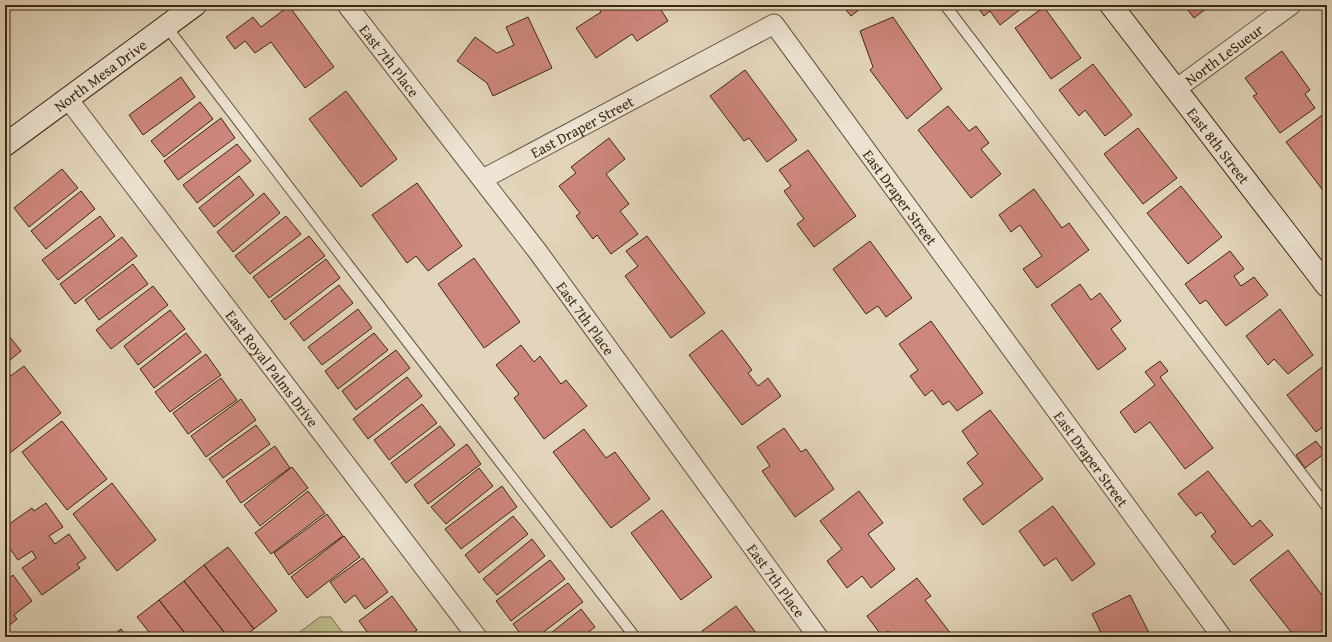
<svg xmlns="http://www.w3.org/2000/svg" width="1332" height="642" viewBox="0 0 1332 642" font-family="'Gentium Book Plus',serif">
  <rect width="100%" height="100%" fill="#e3d5bb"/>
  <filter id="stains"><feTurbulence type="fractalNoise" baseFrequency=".005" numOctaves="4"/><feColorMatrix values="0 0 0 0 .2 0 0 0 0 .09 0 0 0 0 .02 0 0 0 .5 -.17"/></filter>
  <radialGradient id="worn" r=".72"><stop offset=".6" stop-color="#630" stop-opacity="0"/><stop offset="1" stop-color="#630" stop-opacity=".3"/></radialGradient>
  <path fill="#bcbb8b" stroke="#7b724f" d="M320,617H331L345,636L344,637H293Z"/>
  <path fill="#cd867d" stroke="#3a2913" d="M598,5H658L668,21L637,41L632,34L596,58L576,28L601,12L597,6Z
    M842,5H865L851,16Z
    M976,5H1026L1000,25L990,11L984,16Z
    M1184,5H1211L1194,18Z
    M289,6L334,67L305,88L271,42L255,53L245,41L235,49L226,37L253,17L261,27Z
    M1044,7L1081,58L1051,79L1015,28Z
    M528,17L552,68L493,96L487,83L457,61L475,37L497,53L514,45L506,27Z
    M893,17L942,89L907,119L870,70L873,67L860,31Z
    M1282,51L1310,90L1305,94L1315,108L1280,133L1253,96L1257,94L1245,78Z
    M1093,64L1132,115L1105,136L1085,110L1079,116L1059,90Z
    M745,70L797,140L767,162L749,138L744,141L710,96Z
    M181,77L195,97L143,135L129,115Z
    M346,91L397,159L361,187L309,119Z
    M200,102L213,119L164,157L151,141Z
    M948,106L969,131L976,126L989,143L981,149L1001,174L971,198L918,130Z
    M1325,113L1327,115V191L1325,193L1286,142Z
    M221,118L235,138L178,180L164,161Z
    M1138,128L1177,178L1143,204L1104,154Z
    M609,138L625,159L606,174L629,204L620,211L638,234L611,254L597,235L593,239L576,216L580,213L559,186L576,173L571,167Z
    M237,144L251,161L197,203L183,185Z
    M808,150L856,216L814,247L797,224L804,219L784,191L791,186L779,170Z
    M62,169L78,188L29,227L14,208Z
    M239,176L254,195L214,227L199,208Z
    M417,183L462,246L428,271L416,256L407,263L372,215Z
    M1181,186L1222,237L1188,264L1147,213Z
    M1034,189L1062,228L1069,223L1089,250L1037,288L1023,269L1042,256L1020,225L1011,232L999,215Z
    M81,191L95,209L46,249L31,231Z
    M264,193L280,213L233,252L217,232Z
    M100,216L115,236L58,280L42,260Z
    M286,216L301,234L250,274L235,256Z
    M309,236L325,256L269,298L253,277Z
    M647,236L705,313L671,338L625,276L638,266L626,251Z
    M122,237L137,256L75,304L60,284Z
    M870,241L912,298L886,317L878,306L866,314L833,269Z
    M1230,251L1244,269L1234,276L1241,286L1254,277L1268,295L1226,326L1206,300L1200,304L1185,284Z
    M474,258L520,322L484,348L438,284Z
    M326,259L340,278L285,320L271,301Z
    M133,264L148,284L99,320L85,300Z
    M1080,284L1091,300L1100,293L1121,321L1111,329L1126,349L1098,370L1051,305Z
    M339,285L353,303L304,341L290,323Z
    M153,286L168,305L111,349L96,330Z
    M358,309L372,328L322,365L308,347Z
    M1280,309L1313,355L1288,374L1274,359L1268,365L1246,336Z
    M170,310L185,329L138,365L124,346Z
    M931,321L983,393L957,411L949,401L943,405L932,390L925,396L910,376L918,370L899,344Z
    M722,330L752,370L748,373L758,386L768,378L781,396L742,425L689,355Z
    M5,331L21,351L5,364Z
    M186,333L201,352L154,388L140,369Z
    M374,333L388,350L338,389L325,371Z
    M521,345L534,362L540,356L561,384L566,380L587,406L544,439L514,398L519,394L496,365Z
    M396,350L410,368L356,410L342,391Z
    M206,354L221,375L170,412L155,392Z
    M1160,361L1168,371L1160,377L1213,448L1185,469L1150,422L1135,433L1120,412L1155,385L1145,372Z
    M24,366L61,413L6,456L5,380Z
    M1322,367L1327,374V432L1323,427L1316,432L1287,395Z
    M407,377L422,396L368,439L353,419Z
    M221,378L237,400L188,434L173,413Z
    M241,399L256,420L206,457L191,436Z
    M422,404L437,423L389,460L374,440Z
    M990,410L1043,479L983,525L963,499L983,484L967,463L978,454L962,431Z
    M62,421L107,479L67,510L22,452Z
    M256,425L270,444L223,478L209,459Z
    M440,426L455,445L406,483L391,463Z
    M784,428L801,452L806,449L834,489L795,517L762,471L770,466L757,447Z
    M584,429L606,458L615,452L650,499L611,528L553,452Z
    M1316,441L1325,453L1305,468L1296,455Z
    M467,444L481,464L428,504L414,485Z
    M275,446L290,468L241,503L226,481Z
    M292,467L308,488L260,526L244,505Z
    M479,468L493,486L446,524L431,507Z
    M1208,471L1252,527L1260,520L1273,535L1234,565L1211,536L1216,532L1201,512L1196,516L1178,494Z
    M112,483L156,540L117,571L73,514Z
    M502,486L517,507L461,549L445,529Z
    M308,491L325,513L271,554L255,533Z
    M859,491L883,523L868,534L895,569L871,588L862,576L847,588L827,561L842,549L820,521Z
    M46,503L63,527L49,536L55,544L69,534L86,558L77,564L80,568L42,595L22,568L36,558L32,551L18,560L5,542V527L32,508L34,511Z
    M1053,506L1095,564L1072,581L1056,558L1044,566L1019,531Z
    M662,510L712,577L681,600L631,533Z
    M327,514L343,536L289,575L274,553Z
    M513,516L528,534L479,573L465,555Z
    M344,536L360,557L307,598L291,577Z
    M532,539L545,556L497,595L483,579Z
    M228,547L277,611L254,629L204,565Z
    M1288,550L1327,602V635L1325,637H1295L1250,580Z
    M363,558L388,592L365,609L355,595L345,603L330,582Z
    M550,560L565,579L511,621L496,601Z
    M204,565L254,629L243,637H228L184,581Z
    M13,575L32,601L14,615L17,619L5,629V582Z
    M917,578L931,596L925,600L951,634L947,637H892L888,631L882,636L867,616Z
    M184,581L228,637H188L159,600Z
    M568,583L583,602L537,637H523L513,624Z
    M1130,595L1151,637H1103L1092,614Z
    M392,596L417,630L408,637H388L385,633L379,637H371L359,621Z
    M159,600L188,637H153L137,617Z
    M736,606L759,637H707L702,631Z
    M581,609L595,627L582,637H546Z
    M121,629L127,637H111Z"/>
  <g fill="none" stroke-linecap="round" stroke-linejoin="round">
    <defs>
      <path id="lane" d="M945,5L1327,507
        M166,26L349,266L635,637"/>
      <g id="street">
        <path id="s1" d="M347,5L538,252L818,637"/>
        <path id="s2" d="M1176,89L1291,5"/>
        <path id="s3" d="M68,99L477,637"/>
        <path id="s4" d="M483,179L774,24L1222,637"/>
      </g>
      <g id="secondary">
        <path id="s5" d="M1111,5L1327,286"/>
        <path id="s6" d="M5,145L195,5"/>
      </g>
    </defs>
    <use href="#lane" stroke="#64543d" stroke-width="12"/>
    <use href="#street" stroke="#64543d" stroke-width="21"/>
    <use href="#secondary" stroke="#3a2913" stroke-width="24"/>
    <use href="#lane" stroke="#ede4d3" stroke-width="10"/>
    <use href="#street" stroke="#ede4d3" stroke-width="19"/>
    <use href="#secondary" stroke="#ede4d3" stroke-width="22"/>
  </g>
  <g text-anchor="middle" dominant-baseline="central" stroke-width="3" stroke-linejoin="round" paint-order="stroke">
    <g font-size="15" fill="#3a2913" stroke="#ede4d3">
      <text stroke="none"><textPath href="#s2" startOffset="59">North LeSueur</textPath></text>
      <text stroke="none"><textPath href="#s1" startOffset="70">East 7th Place</textPath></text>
      <text stroke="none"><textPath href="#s6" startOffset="118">North Mesa Drive</textPath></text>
      <text stroke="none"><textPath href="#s4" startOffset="112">East Draper Street</textPath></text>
      <text stroke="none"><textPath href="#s5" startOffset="177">East 8th Street</textPath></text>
      <text stroke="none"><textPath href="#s4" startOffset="544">East Draper Street</textPath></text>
      <text stroke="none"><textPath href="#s1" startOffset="394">East 7th Place</textPath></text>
      <text stroke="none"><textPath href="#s3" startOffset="338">East Royal Palms Drive</textPath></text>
      <text stroke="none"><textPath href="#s4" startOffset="868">East Draper Street</textPath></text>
      <text stroke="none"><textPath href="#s1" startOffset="718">East 7th Place</textPath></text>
    </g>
  </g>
  <rect width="1332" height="642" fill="none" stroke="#e3d5bb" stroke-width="20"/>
  <rect x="6" y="6" width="1320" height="630" fill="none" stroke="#3a2913" stroke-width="2"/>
  <rect x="10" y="10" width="1312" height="622" fill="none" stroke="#3a2913"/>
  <rect width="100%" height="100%" filter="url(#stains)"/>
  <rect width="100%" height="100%" fill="url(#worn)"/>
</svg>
